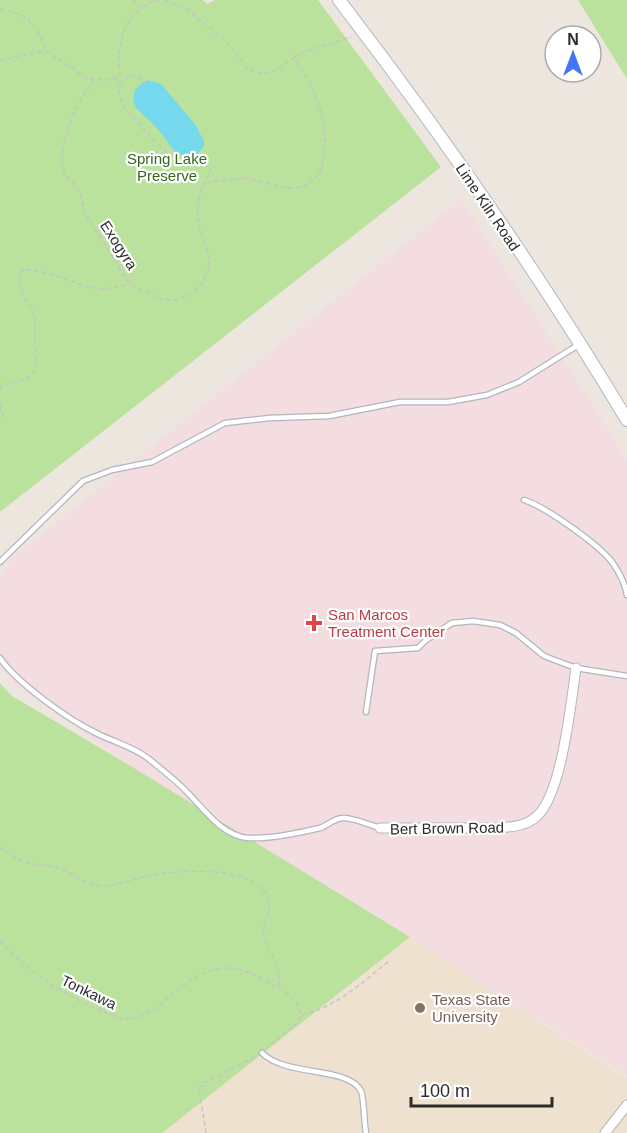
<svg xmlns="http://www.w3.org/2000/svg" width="627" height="1133" viewBox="0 0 627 1133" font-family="Arial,sans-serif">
  <rect width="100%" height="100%" fill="#ede6df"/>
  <path fill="#eee1cf" d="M410,937L627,1079V1133H162Z"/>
  <path fill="#f4dde0" d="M461,199L627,459V1076L410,937L129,765L14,684L0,665V580L12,558Z"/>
  <path fill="#bbe29d" d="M0,0H203L207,4L215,0H318L441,167L0,512Z
    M578,0H627V79Z
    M0,683L12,696L129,765L410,937L162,1133H0Z"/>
  <path fill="#75d8ed" d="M147,80L161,84L195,124L204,141V146L198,154C172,158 175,150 161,133C154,124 145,117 137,109C129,97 135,86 147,80Z"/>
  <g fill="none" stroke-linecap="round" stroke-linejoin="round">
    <defs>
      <path id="service" d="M524,500C546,507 598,544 612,562C619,572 625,583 627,595
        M0,562L83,481L112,470L152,462L225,423L270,418L329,416L400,402H448L487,395L519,382L578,345
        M0,658C17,683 69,720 96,733C114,742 134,747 149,759C162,770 176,780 187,792C204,809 222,836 248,838C271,839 298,833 320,828C329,825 335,817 345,818C357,819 369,825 380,828
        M366,712L375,651L418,648L426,640L452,623L473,621L500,625L516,633L544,656L576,668L627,676
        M262,1053C286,1077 348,1066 361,1091C364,1096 364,1124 366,1133"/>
      <path id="minor" d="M380,828H498C511,827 527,826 537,816C562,794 571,702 576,668
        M605,1133L627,1105"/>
      <path id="tertiary" d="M339,0C442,134 540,275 627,420"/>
    </defs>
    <use href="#service" stroke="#b2b6bf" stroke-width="7"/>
    <use href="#minor" stroke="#b2b6bf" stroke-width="11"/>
    <use href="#tertiary" stroke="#b2b6bf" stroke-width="14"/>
    <path stroke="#c4c4c4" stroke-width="1.5" stroke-dasharray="4.5 3" stroke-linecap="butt" d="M133,0L140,8
      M165,0L183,7L214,31L227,42L249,70L263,74L273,71L293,58C316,86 330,125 323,161C321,170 317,179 308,184C288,194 269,182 250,179C235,177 218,182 203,183
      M0,9C29,14 36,24 46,51
      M46,51L88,79L112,80L120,74C115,45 127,4 160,0
      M294,57L301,53L351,37
      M0,60L45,51
      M94,80C77,104 64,129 62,159C60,178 75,180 80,194C82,200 83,206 85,212C90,224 100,236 107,247C114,257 123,278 132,285C137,288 143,291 148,293C169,305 185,302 201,283C219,263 203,245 199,224C195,205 201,186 211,172C206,152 187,163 172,156C166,153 126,112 123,105C120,99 118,85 116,78
      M119,84L132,75L139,76L144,82L146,83
      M0,389L2,385C33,379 40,377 35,343C34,335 36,327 35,319C31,300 13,292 22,271C37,265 81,288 101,289C111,289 121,286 130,284
      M0,405L3,416L0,420
      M0,847C7,852 15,858 23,862C33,865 45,864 55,867C71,871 84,885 101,886C116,886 132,880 146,876C176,870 250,864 267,896C274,910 261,922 264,936C265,944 272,953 275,961C279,970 279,978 279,988
      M0,940C32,977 77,1003 122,1019C142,1020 152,1011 167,999C204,967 227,956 271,984C287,993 297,996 301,1016L296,1024L267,1048
      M302,1015C336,1007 363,982 389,961
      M206,1133L199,1088L204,1083L256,1056"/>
    <use href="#service" stroke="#fff" stroke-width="4.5"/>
    <use href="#minor" stroke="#fff" stroke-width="9"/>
    <use href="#tertiary" stroke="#fff" stroke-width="12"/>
  </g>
  <path fill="#e0444e" stroke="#fff" stroke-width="2" d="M311 614h6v6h6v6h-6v6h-6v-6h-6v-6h6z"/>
  <circle fill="#8d6e63" stroke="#fff" stroke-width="2" cx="420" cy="1008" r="6"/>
  <g text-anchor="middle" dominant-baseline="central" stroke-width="4.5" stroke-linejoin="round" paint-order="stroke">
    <g font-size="15" fill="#33691c" stroke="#fff">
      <text x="167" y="158">Spring Lake<tspan x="167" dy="17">Preserve</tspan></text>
    </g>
    <g font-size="15" fill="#2c2c2c" stroke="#fff">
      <text transform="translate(488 207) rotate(56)">Lime Kiln Road</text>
      <text transform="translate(119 245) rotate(57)">Exogyra</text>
      <text transform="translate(447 828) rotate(-1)">Bert Brown Road</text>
      <text transform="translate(89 992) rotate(26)">Tonkawa</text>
    </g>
    <g font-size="15" fill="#be3a42" stroke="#fff" text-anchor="start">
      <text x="328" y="614">San Marcos<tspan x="328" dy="17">Treatment Center</tspan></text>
    </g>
    <g font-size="15" fill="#785e54" stroke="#fff" text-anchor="start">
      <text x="432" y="999">Texas State<tspan x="432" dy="17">University</tspan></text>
    </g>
  </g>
  <g transform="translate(573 54)"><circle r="28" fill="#ffffff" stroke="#ababab" stroke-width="1.5"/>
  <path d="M0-4.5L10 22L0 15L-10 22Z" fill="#4375f6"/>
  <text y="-9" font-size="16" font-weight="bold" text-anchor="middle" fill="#2c2c2c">N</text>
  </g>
  <path d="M411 1097v9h141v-9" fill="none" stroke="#2c2c2c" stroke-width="3"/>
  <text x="420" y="1097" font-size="18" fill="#2c2c2c" stroke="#ffffff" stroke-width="4.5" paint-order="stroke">100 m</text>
</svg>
